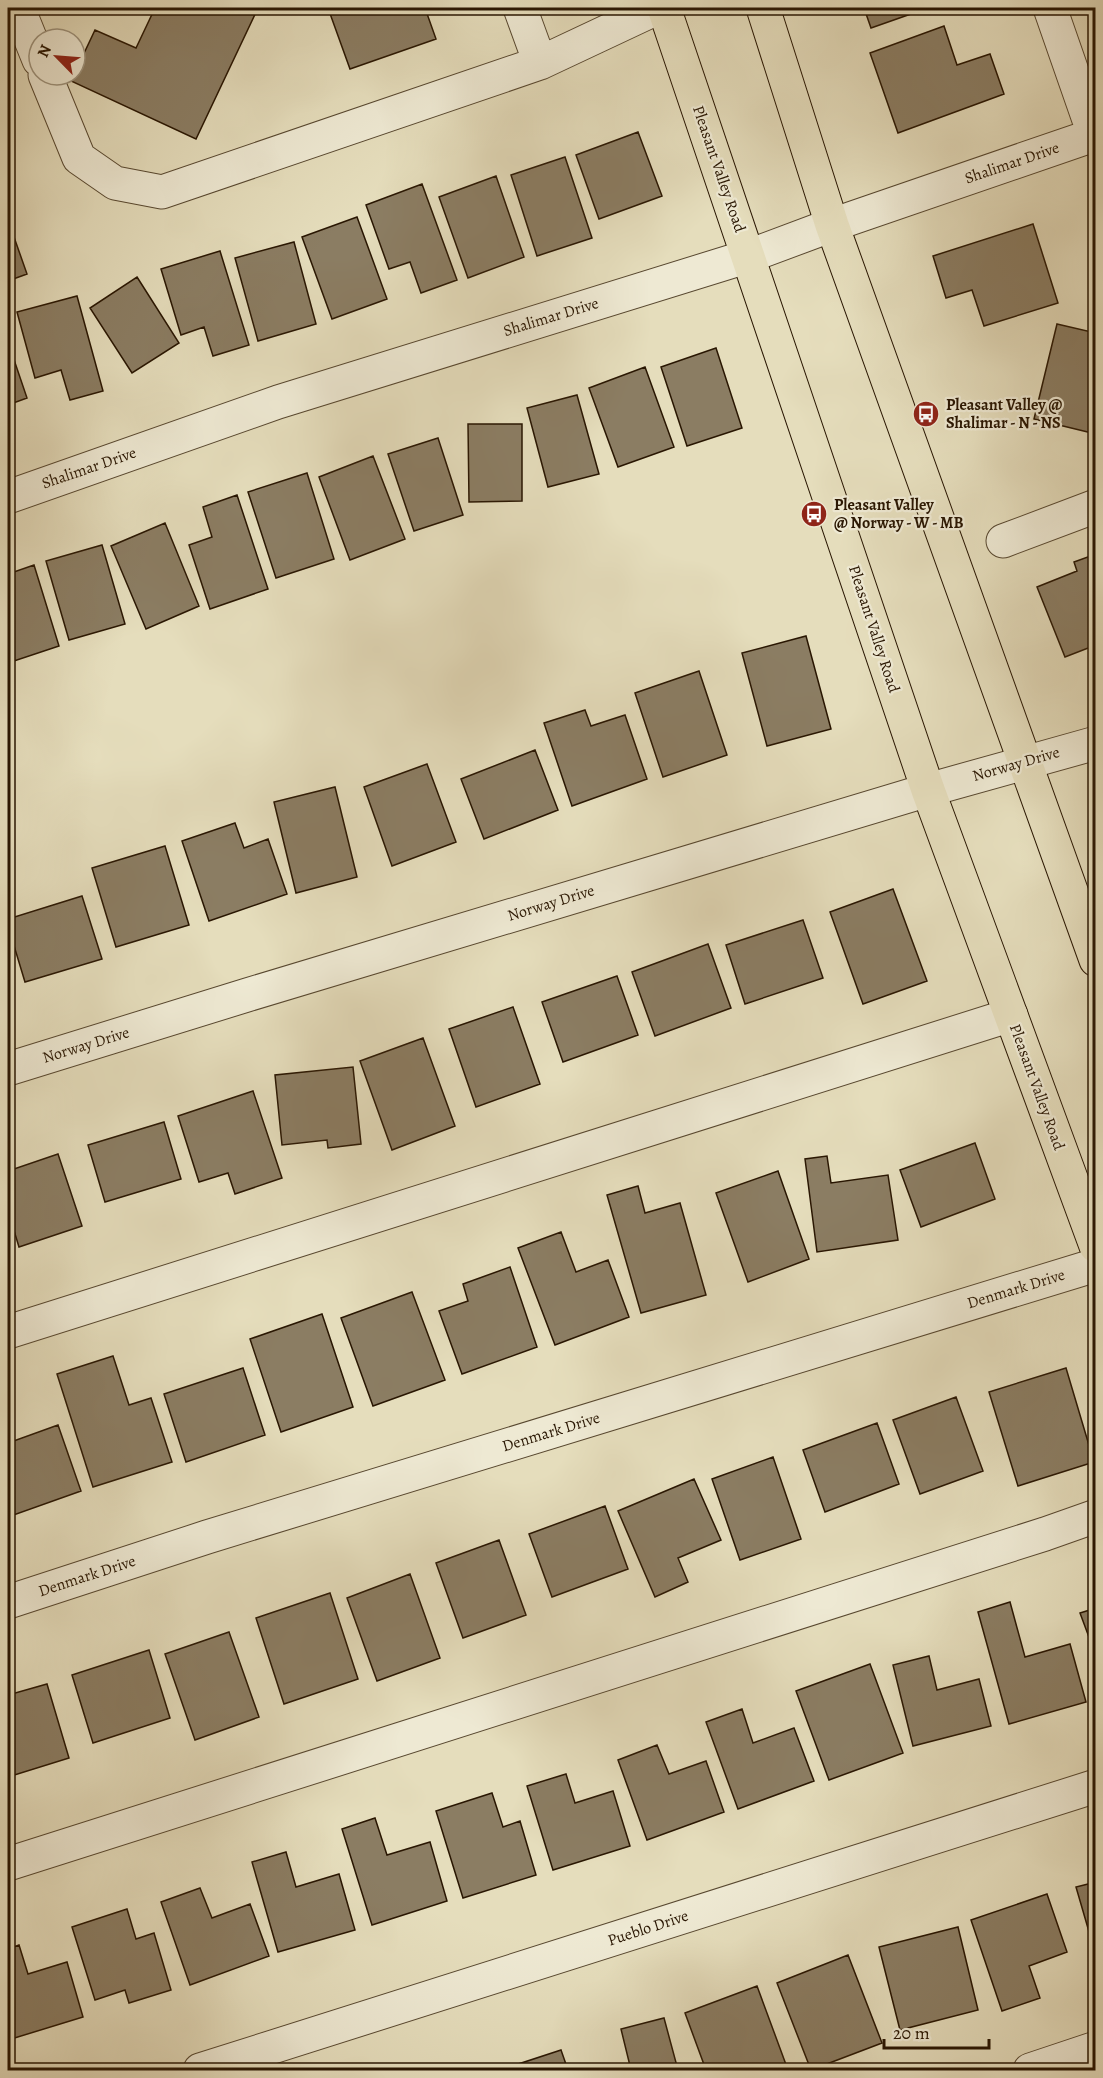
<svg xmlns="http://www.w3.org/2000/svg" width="1103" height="2078" viewBox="0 0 1103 2078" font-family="Alegreya,serif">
  <rect width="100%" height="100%" fill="#e5ddbc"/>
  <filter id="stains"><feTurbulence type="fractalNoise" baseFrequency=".00333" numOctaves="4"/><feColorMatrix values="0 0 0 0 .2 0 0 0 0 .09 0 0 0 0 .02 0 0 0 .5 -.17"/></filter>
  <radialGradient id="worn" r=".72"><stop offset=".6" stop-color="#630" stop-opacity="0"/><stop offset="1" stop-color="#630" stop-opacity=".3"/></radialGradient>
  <path fill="#8b7d63" stroke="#291602" stroke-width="1.5" d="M155,8H258L196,139L71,81L95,30L136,48Z
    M328,8H425L436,39L350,69Z
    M864,8H928L871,28Z
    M944,26L957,65L990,54L1004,94L898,133L870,53Z
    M638,132L662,196L599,219L576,155Z
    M565,157L592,238L537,256L511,175Z
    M496,176L524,257L468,278L439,197Z
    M422,184L457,280L421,293L410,262L389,269L366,205Z
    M357,217L387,299L332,319L302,237Z
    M8,220L27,274L8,281Z
    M1033,224L1058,303L984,326L972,290L946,298L933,256Z
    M294,242L316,324L258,341L235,258Z
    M220,251L249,345L213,356L204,327L181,335L161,269Z
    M137,277L179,343L132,373L90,308Z
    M77,296L103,391L70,400L61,370L35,378L17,312Z
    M1057,324L1096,333V434L1034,419Z
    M8,342L27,398L8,405Z
    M716,348L742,428L687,446L661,367Z
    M645,367L674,447L618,467L589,388Z
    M577,395L599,474L548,487L527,408Z
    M468,424H522V501L469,502Z
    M438,438L463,515L414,531L388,454Z
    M373,456L405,539L350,560L319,477Z
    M307,473L334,559L276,578L248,492Z
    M237,495L268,589L210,609L189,545L212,537L203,507Z
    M165,523L199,606L146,629L111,546Z
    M102,545L125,624L69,640L46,561Z
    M1096,554V645L1065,657L1037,587L1077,571L1074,562Z
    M34,565L59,646L8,663V574Z
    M806,636L831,729L767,746L742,653Z
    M699,671L727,755L663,777L635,693Z
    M585,710L591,726L625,715L647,779L572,806L544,723Z
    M535,750L558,810L484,839L461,779Z
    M427,764L456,842L392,866L364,787Z
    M335,787L357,877L296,893L274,802Z
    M235,823L244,848L268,839L287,894L209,921L182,841Z
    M165,846L189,925L116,947L92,868Z
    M893,889L927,981L863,1004L830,912Z
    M82,896L102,959L25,982L8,926V919Z
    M803,920L823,978L745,1004L726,945Z
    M708,944L731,1008L655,1036L632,972Z
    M617,976L638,1035L563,1062L542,1002Z
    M513,1007L540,1084L476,1107L449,1029Z
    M423,1038L455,1126L392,1150L360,1061Z
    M353,1067L361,1144L328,1148L327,1140L282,1145L275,1075Z
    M253,1091L282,1178L235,1194L228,1173L199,1182L178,1116Z
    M164,1122L181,1179L105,1202L88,1145Z
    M975,1143L995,1199L921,1227L900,1170Z
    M58,1154L82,1226L19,1247L8,1211V1171Z
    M827,1156L831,1183L888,1175L898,1240L817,1252L805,1159Z
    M778,1171L809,1259L748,1282L716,1193Z
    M638,1186L645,1213L680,1203L706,1295L641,1313L607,1195Z
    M561,1232L576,1272L608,1260L629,1317L555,1345L518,1248Z
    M510,1267L537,1347L462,1374L439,1311L468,1301L463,1284Z
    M412,1292L445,1380L373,1406L341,1318Z
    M322,1314L353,1407L281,1432L250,1339Z
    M113,1356L129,1405L151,1398L172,1462L93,1487L57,1374Z
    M243,1368L265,1435L186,1462L164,1394Z
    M1066,1368L1094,1462L1018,1486L989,1392Z
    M956,1397L983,1471L920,1494L893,1420Z
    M877,1423L899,1484L825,1512L803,1450Z
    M58,1425L81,1491L8,1517V1443Z
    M773,1457L801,1539L740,1560L712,1479Z
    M694,1479L721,1540L678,1558L688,1582L655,1597L618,1511Z
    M605,1506L628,1569L552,1597L529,1534Z
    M499,1540L526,1615L463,1638L436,1563Z
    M410,1574L440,1658L377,1681L347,1598Z
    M330,1593L358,1679L284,1704L256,1618Z
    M1010,1602L1025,1657L1070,1644L1086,1702L1009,1724L978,1612Z
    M1096,1608V1656L1080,1613Z
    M229,1632L259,1717L195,1740L165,1654Z
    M149,1650L170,1718L93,1743L72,1675Z
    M929,1656L937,1690L979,1679L991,1726L913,1746L893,1665Z
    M870,1664L903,1753L829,1780L796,1691Z
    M47,1684L69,1758L8,1777V1695Z
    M742,1709L753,1743L794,1728L814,1781L738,1809L706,1722Z
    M657,1745L669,1774L706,1761L724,1812L647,1840L618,1760Z
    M566,1774L575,1803L613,1791L630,1846L553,1870L527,1786Z
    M492,1793L503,1827L520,1821L536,1875L463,1898L436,1811Z
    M375,1818L387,1855L430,1842L447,1901L372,1925L342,1829Z
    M286,1852L296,1887L339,1874L355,1930L278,1952L252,1862Z
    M1096,1882V1948L1094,1949L1076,1887Z
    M200,1888L212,1918L250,1904L269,1956L190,1985L161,1902Z
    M1047,1894L1067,1952L1029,1966L1040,1998L1002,2011L971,1920Z
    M127,1909L136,1939L154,1933L171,1990L129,2003L125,1990L95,2000L72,1927Z
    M958,1927L978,2010L900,2030L879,1947Z
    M19,1945L28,1974L67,1962L83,2017L8,2040V1949Z
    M848,1955L882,2043L811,2070L777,1983Z
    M757,1986L788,2070H706L685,2013Z
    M664,2018L678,2070H631L621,2029Z
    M561,2050L568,2070H500Z"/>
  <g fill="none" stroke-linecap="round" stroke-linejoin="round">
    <defs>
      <path id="minor" d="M18,8L39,60
        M520,8L540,63
        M1050,8L1096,140
        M45,75L79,158L115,183L162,192L540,63L657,8
        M8,497L278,402L749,256L832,225L1094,135
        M1003,541L1096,506
        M8,1069L247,995L928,790L1096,743
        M8,1332L1011,1015
        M8,1602L207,1537L1096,1265
        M8,1864L1045,1534L1096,1516
        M200,2070L1096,1786
        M1030,2070L1096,2048"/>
      <path id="major" d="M664,8L928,790L1096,1246
        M763,8L832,225L1096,960"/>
    </defs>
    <use href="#minor" stroke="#584830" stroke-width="35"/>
    <use href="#major" stroke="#291602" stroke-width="35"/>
    <use href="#minor" stroke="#eee9d3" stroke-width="33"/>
    <use href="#major" stroke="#e5ddbc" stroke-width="33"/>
  </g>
  <defs>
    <symbol id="bus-disc" viewBox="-11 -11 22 22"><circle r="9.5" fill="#8f2418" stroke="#eee9d3"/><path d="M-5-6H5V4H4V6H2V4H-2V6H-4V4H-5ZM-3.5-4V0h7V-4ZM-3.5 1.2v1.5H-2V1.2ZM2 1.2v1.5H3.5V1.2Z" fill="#fff"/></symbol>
  </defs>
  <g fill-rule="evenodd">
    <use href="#bus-disc" x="911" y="399" width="30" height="30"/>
    <use href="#bus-disc" x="799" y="499" width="30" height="30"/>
  </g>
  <g text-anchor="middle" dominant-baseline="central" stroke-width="4.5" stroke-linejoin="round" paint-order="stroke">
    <g font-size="16" fill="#291602" stroke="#eee9d3">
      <text transform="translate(1012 163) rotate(-19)">Shalimar Drive</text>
      <text transform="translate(719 169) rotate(71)">Pleasant Valley Road</text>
      <text transform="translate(551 317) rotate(-17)">Shalimar Drive</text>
      <text transform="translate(89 468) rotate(-19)">Shalimar Drive</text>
      <text transform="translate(874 629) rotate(72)">Pleasant Valley Road</text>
      <text transform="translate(1016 764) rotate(-16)">Norway Drive</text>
      <text transform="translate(551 903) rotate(-17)">Norway Drive</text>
      <text transform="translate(86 1045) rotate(-17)">Norway Drive</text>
      <text transform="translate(1037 1087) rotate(70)">Pleasant Valley Road</text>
      <text transform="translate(1016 1289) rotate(-17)">Denmark Drive</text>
      <text transform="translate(551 1432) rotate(-17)">Denmark Drive</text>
      <text transform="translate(87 1576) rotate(-18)">Denmark Drive</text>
      <text transform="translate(648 1928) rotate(-18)">Pueblo Drive</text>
    </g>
    <g font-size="16" font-weight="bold" fill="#291602" stroke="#eee9d3" text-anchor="start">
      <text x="946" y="405">Pleasant Valley @<tspan x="946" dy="18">Shalimar - N - NS</tspan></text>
      <text x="834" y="505">Pleasant Valley<tspan x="834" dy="18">@ Norway - W - MB</tspan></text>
    </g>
  </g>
  <rect width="1103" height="2078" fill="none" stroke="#e5ddbc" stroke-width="30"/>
  <rect x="9" y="9" width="1085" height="2060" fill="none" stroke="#291602" stroke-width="3"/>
  <rect x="15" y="15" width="1073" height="2048" fill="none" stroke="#291602" stroke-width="1.5"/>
  <g transform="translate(57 57) rotate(295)"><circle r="28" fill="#eee9d3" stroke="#9f957f" stroke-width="1.5"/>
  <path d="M0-4.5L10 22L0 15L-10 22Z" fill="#8f2418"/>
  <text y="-9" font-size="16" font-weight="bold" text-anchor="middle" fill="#291602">N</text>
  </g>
  <path d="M884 2039v9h105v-9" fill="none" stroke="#291602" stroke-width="3"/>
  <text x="893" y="2039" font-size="18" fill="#291602" stroke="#eee9d3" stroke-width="4.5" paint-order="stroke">20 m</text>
  <rect width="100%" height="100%" filter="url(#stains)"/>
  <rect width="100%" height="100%" fill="url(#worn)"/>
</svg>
